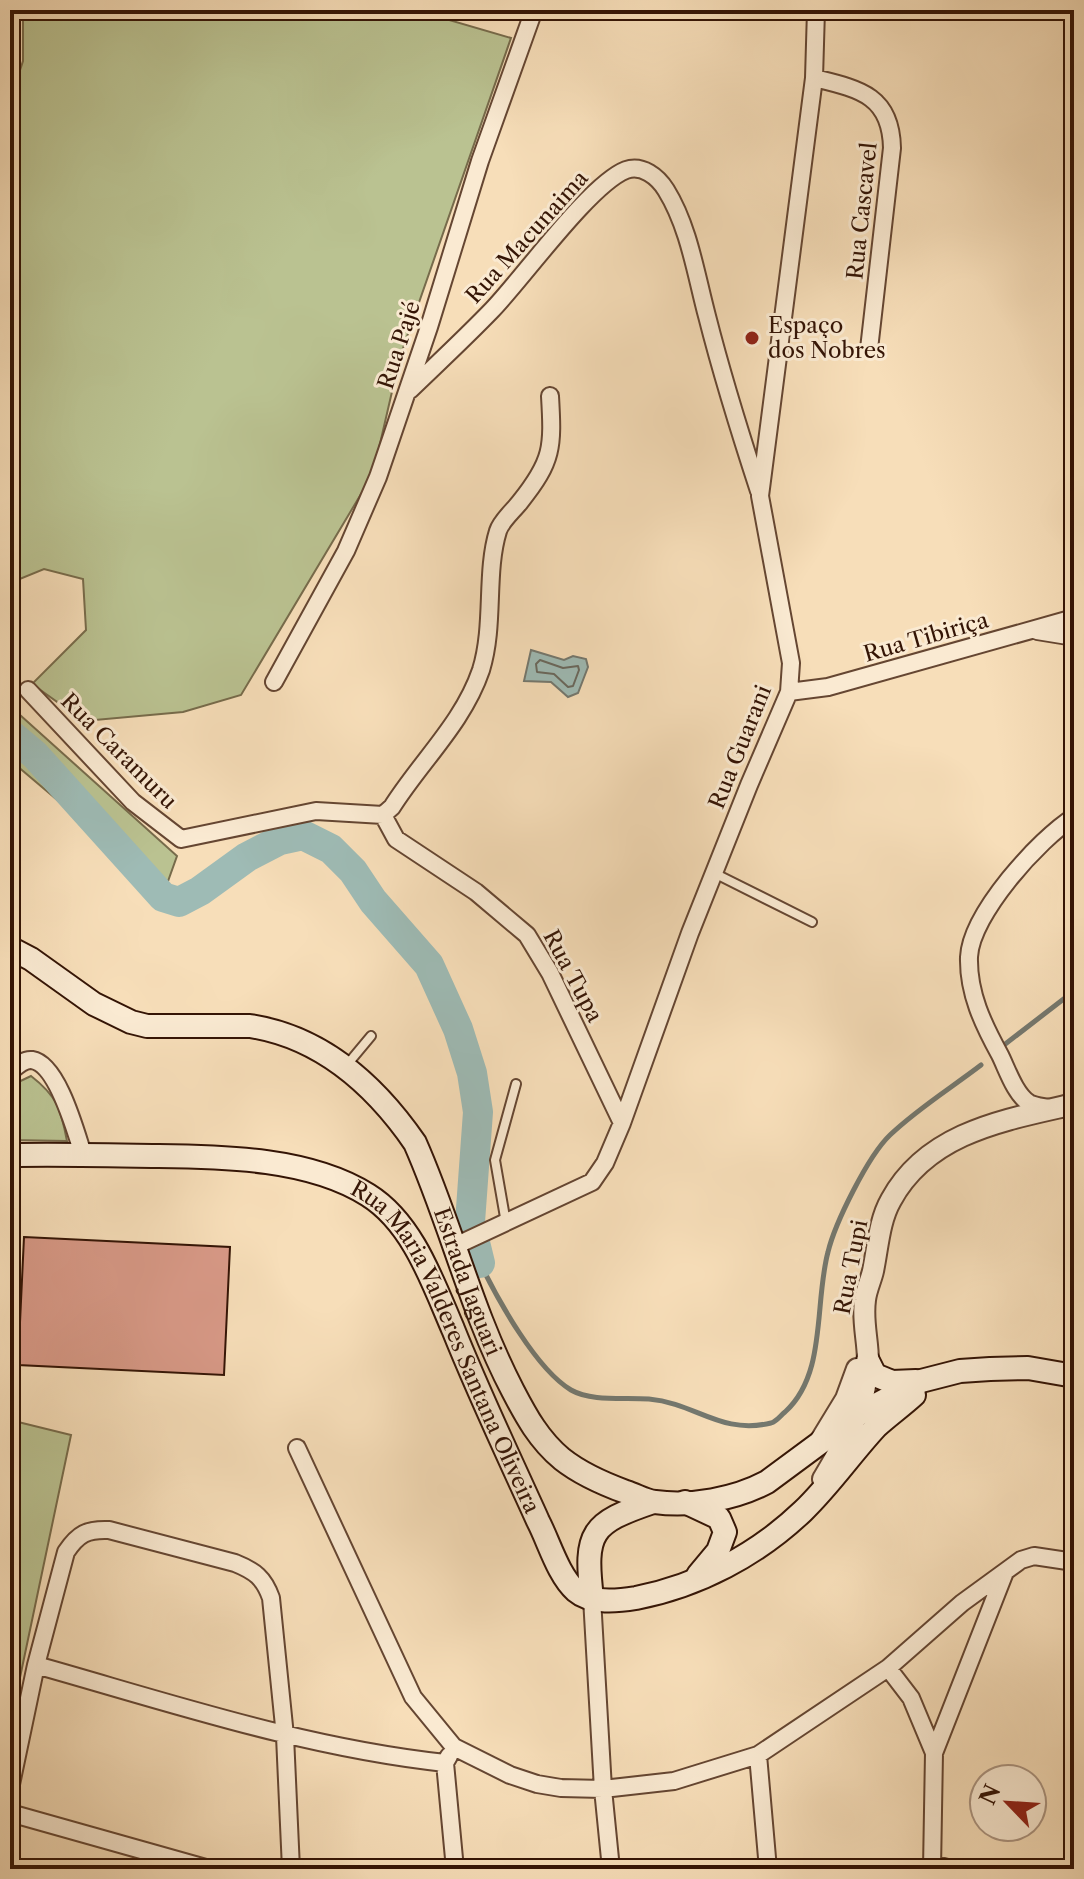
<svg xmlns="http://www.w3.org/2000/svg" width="1084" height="1879" viewBox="0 0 1084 1879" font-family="'Libre Caslon Text',serif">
  <rect width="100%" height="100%" fill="#f7deb9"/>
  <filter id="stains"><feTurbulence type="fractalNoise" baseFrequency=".0025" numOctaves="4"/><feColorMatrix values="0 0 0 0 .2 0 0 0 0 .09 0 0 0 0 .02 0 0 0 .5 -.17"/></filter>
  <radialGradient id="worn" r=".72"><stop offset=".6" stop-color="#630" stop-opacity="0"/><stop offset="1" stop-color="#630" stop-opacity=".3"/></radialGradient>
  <path fill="#bac291" stroke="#776b4b" stroke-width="2" d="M23,10H415L511,38L400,357L373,474L241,695L183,712L84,721L32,684L86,630L83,579L44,569L10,583V100L23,61Z
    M10,706L177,856L167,884L147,876L10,760Z
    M31,1076C57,1096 61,1109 67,1141L10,1140V1086Z
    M10,1420L71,1435L10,1725Z"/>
  <path fill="#9ebbb5" stroke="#74786f" stroke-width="2" d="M531,650L564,660L573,656L586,659L588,667L578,693L568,697L551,682L524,681Z"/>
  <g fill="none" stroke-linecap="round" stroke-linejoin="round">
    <path stroke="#69685d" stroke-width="2" d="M540,660L563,668L578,666L579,670L573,686L568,687L554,674L537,672L536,664Z"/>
    <path stroke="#74786f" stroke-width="5" d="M1004,1045L1074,991
      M480,1263C498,1300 536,1369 571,1390C592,1402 625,1397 649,1399C696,1403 720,1435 771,1423C777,1421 780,1416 785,1412C827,1374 814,1304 828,1252C835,1223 868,1156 890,1135C917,1109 951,1088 981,1065"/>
    <path stroke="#9ebbb5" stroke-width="30" d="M10,734L35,755L163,897L179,902L200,891L247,857L280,840L303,835L331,849L353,871L373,901L429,965L458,1029L472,1073L478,1112L470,1222L480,1263"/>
  </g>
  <path fill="#d89987" stroke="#341405" stroke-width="2" d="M24,1237L230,1247L224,1375L18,1365Z"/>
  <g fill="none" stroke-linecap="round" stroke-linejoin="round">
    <defs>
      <path id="service" d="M714,873L812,922
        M346,1066L371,1036
        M506,1223L495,1160L516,1084"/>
      <path id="minor" d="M814,78C859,89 891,95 892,148L869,349
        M410,390C438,363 466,337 492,310C523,278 590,184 626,170C642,164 658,177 666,190C689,227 696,275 707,316C722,375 740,433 759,491
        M1037,631L1074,637
        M274,682L346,551L378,477L429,327L480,161L534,10
        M28,690L133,802L181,839L316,811L383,815L392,807C421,761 463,723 481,670C495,625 485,573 498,531C501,521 513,511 520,502C553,461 553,447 550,396
        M789,692L828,687L1074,618
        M383,815L396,839L476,892L527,935L550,973L622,1123
        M10,1072C16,1067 23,1059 32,1060C58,1064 76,1133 83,1154
        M1053,1109C1046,1107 1034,1106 1029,1103C1015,1094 1007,1069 1000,1055C983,1024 968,993 969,957C971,914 1039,839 1074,817
        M453,1247L592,1182L605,1163L622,1123L690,933L749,785L789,692L791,663L760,496L814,78L816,10
        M297,1448L413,1697L454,1747L510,1775L537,1784L561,1788L603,1789L674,1781L758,1755L888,1668L962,1603L1021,1560L1034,1556L1074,1562
        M592,1598L603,1789L611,1869
        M36,1665C171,1703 305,1748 445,1763
        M888,1668L911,1698L934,1753
        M758,1755L768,1869
        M449,1756L445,1763L455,1869
        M10,1789L36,1665L66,1552C78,1534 87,1529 109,1530L235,1563C255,1571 264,1578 271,1598L285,1736L291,1869
        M10,1813L209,1869
        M932,1864L951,1869
        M932,1869L934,1753L1005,1572"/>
      <path id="tertiary" d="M821,1440L846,1399L857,1369
        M823,1479C845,1442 867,1406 868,1361C868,1340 862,1321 865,1300C866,1290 871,1280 873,1271C878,1247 879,1221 891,1200C928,1132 1005,1120 1074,1104"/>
      <g id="secondary">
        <path id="s1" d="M10,948L31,959L94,1004L131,1022L147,1026H250C321,1037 375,1085 415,1143C451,1224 471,1311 513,1391C526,1416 539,1440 562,1459C581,1474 604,1484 626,1492C636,1495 645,1501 655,1502C691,1507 735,1499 767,1482L859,1414L921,1381L960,1371L990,1369L1028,1368L1074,1376"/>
        <path id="s2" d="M10,1155C57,1154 105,1155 152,1156C221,1157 308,1157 368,1195C413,1223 433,1283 453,1329C479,1394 509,1457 538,1521C549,1542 558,1575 576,1591C591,1604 618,1601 636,1598C698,1586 757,1555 803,1511C830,1485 851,1454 876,1427C888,1416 902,1406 914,1395"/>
        <path d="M868,1361L875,1375L892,1382L916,1381"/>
        <path d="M685,1502L719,1518L725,1532L718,1551L698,1575"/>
        <path d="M592,1598C584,1532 591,1523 653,1502"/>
      </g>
    </defs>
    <use href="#service" stroke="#654632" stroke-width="12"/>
    <use href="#minor" stroke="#654632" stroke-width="20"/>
    <use href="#tertiary" stroke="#654632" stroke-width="24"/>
    <use href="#secondary" stroke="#341405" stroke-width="26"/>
    <use href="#service" stroke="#faead2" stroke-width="8"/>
    <use href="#minor" stroke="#faead2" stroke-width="16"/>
    <use href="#tertiary" stroke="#faead2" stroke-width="20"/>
    <use href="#secondary" stroke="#faead2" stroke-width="22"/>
  </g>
  <circle fill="#8f2418" stroke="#faead2" stroke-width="3" cx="752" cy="338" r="8"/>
  <g text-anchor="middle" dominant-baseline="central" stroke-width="6" stroke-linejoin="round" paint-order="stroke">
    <g font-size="22" fill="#341405" stroke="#faead2">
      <text transform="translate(862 211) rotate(-84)">Rua Cascavel</text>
      <text transform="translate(527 237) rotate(-48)">Rua Macunaima</text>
      <text transform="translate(399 345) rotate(-72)">Rua Pajé</text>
      <text transform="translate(926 637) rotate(-16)">Rua Tibiriça</text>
      <text transform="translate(740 747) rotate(-68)">Rua Guarani</text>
      <text transform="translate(119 751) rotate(45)">Rua Caramuru</text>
      <text transform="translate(573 976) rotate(62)">Rua Tupa</text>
      <text transform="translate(851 1267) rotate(-79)">Rua Tupi</text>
      <text stroke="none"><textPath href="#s1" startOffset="618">Estrada Jaguari</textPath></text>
      <text stroke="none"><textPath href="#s2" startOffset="536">Rua Maria Valderes Santana Oliveira</textPath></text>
    </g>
    <g font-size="22" fill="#341405" stroke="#faead2" text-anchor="start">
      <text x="768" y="325">Espaço<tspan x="768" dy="25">dos Nobres</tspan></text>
    </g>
  </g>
  <rect width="1084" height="1879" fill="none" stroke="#f7deb9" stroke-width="40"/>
  <rect x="12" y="12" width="1060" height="1855" fill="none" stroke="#341405" stroke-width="4"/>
  <rect x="20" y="20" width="1044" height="1839" fill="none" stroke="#341405" stroke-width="2"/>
  <g transform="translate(1008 1803) rotate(295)"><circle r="38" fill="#faead2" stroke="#ab9480" stroke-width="2"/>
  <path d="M0-6L14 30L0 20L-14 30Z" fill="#8f2418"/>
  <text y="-12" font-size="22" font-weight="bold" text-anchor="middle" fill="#341405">N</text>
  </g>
  <rect width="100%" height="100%" filter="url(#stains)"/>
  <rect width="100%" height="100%" fill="url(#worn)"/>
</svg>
